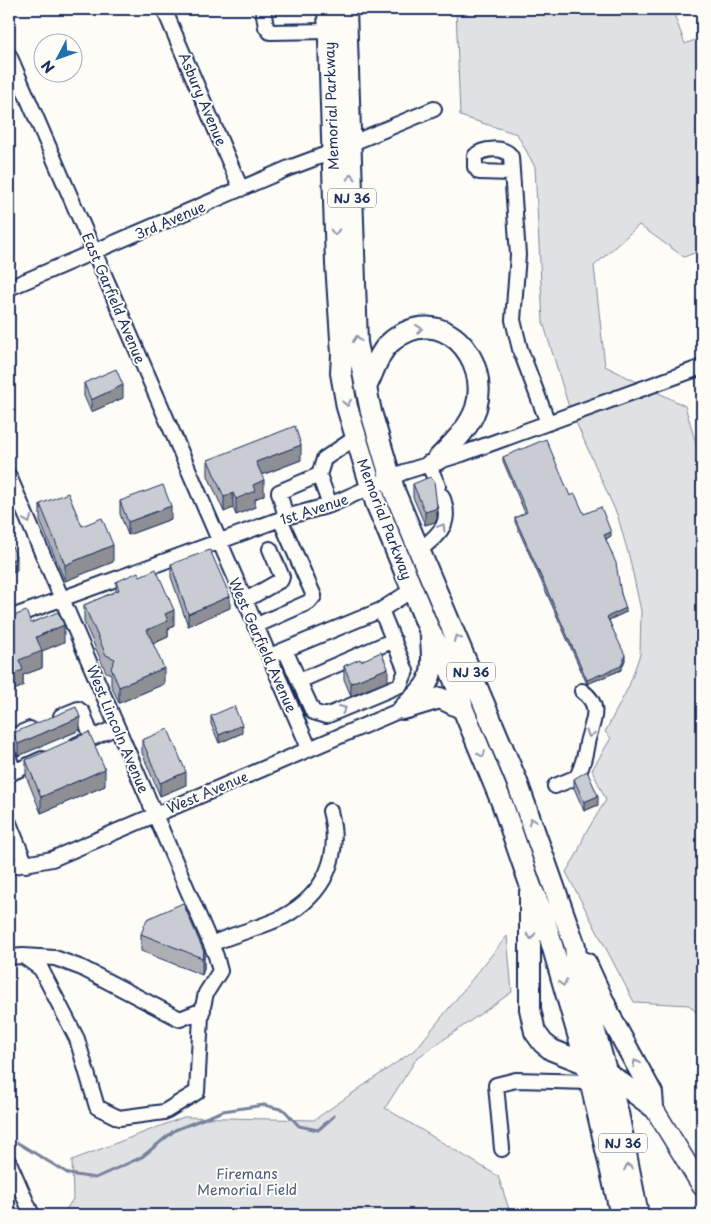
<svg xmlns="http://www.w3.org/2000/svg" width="711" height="1224" viewBox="0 0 711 1224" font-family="'Playpen Sans',sans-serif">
  <rect width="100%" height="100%" fill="#fdfcf7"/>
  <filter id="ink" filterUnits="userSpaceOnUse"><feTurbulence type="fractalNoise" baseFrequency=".02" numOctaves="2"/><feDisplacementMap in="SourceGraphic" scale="10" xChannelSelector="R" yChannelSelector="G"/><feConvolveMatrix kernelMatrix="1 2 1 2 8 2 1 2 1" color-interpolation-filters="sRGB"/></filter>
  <g filter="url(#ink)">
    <path fill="#e0e1e3" stroke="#7e88a0" d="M456,9H672L685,44L702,37V250L684,257L639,225L594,266L605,366L685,406L702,464V1018L689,1005L634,1002L566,872L577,854L585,834L606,800L592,770L611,738L605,732L629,686L640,654L641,611L630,560L618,517L568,404L543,322L535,167L517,134L460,116Z
      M507,936L512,992L417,1058L385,1108L498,1176L511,1215H67L65,1211L73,1199L72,1160L184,1117L314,1120L416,1049Z"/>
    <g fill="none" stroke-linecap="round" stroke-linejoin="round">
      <path stroke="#76819c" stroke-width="3" d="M18,1143L69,1174L95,1178L142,1157L175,1130L223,1111L264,1105L284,1110L299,1126L318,1130L334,1116"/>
      <defs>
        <path id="minor" d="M164,9L241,189
          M263,9L266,27L270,32L329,31
          M9,55L309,748
          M350,144L434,109
          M512,173L479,172L475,167V156C482,148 506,146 511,157L518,255L513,320L520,349L548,423
          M9,288L289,168L332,152
          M428,463L438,486
          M319,475L330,505
          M9,476L216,956L220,971L206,993L201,1016L197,1092L164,1112L119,1118L97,1107L77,1039L41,969L23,956L9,957
          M286,517L279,492L319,475L324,459L355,438
          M420,550C440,533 453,524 442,496
          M244,601L281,580L282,577L270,549
          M9,618L286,517L330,505L404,472L462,454L702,367
          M255,626L309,602L314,596L280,519
          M285,650L313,712L326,716L400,685L406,671L381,610
          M277,653L381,610L412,590
          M299,681L394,640
          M61,716L78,709L83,713L92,738L76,745
          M9,738L30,729
          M92,738L117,727
          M9,758L14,772
          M9,774L42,759
          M555,786L577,777C583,765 585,756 587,743C591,724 604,706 582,691
          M9,823L26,865
          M9,867L52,859L403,709
          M211,944C234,934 260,928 283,917C325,894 342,857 330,811
          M23,956L55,958L82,968L180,1019L203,1010
          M502,1149L496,1085L516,1080L590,1082
          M9,1162L32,1215"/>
        <path id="major" d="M653,1107L702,1187"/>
        <path id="highway" d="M328,9L336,264L342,354L341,373L347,407L376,503L431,634L444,655L459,692L463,709L502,803L531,887L543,914L586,1062L621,1215
          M346,9L357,343L371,412L395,493L517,782L575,946L577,968L618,1113L638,1215
          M366,387C374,372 378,352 392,341C440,301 491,357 476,408C469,429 451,445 437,460
          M407,708L440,698L463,709
          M403,709C432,682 434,679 431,639
          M530,892V1009L535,1032L543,1043L552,1050L605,1071L653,1107
          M586,963L613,1022L652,1093L653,1107"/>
      </defs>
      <use href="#minor" stroke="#1b2f5e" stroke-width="18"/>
      <use href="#major" stroke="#1b2f5e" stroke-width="21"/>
      <use href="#highway" stroke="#1b2f5e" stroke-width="24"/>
      <use href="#minor" stroke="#fdfcf7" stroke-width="14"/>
      <use href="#major" stroke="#fdfcf7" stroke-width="18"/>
      <use href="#highway" stroke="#fdfcf7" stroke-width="20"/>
    </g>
    <path fill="#adafb5" stroke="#1b2f5e" d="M84,383L123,398L91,412L84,396Z
      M503,457L570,496L584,514L611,536L606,539L621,594L626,612L609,620L625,660L621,670L587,684L515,522V518L525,513L503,461Z
      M208,460H301L262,475L264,495L255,499V507L236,515L233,508L224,512L208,476Z
      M413,484L437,519L435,522L425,525L413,497Z
      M120,501L171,519L128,535L120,514Z
      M40,504L82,526L113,562L65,581L40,521Z
      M171,564L230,608L188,626L171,577Z
      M140,576L174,626L168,629V637L153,644L164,684L119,703L111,685V674L106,672L84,622V605L116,592V582Z
      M9,618L64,642L42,651V668L23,675V686L12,691L9,683Z
      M361,661L388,681L351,696L344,679V666Z
      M211,716L242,733L219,743L211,724Z
      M80,730L18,756L13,746V733Z
      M142,740L186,785L160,796L142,753Z
      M26,760L105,786L41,813L26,776Z
      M574,779L598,805L584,811L574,788Z
      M141,934L204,952V969L202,975L141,951Z"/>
    <path fill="#8d8f94" stroke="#1b2f5e" d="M123,385V398L91,412V400Z
      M301,445V460L256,477V462Z
      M264,480V495L255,499V507L236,515V499L253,485Z
      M233,493V508L224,512V497Z
      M171,506V519L128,535V522Z
      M437,506V519L435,522L425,525V512Z
      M611,532V536L604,540V535Z
      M113,545V562L65,581V565Z
      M17,558V570L9,574V561Z
      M230,596V608L188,626V614Z
      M626,608V612L607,621V617Z
      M174,610V626L168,629V637L147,646V630L165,614Z
      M64,625V642L42,651V668L23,675V686L12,691V674L19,660L36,637Z
      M625,655V660L621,670L587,684V680Z
      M164,668V684L119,703V687Z
      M388,668V681L351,696V683Z
      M80,717V730L18,756V744Z
      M242,725V733L219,743V735Z
      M105,769V786L41,813V797Z
      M186,772V785L160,796V783Z
      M598,796V805L584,811V802Z
      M204,952V969L202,975V958Z"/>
    <path fill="#c9ccd3" stroke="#1b2f5e" d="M116,369L123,385L91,400L84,383Z
      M295,426L301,445L256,462L264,480L253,485L255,491L236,499L233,493L224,497L208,460Z
      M546,439L570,496L575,494L584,514L601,507L611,532L604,535L616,563L621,594L626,608L607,617L625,655L621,666L587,680L515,518L527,512L503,457Z
      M430,477L434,481L437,506L435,509L425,512L413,484Z
      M163,485L171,506L128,522L120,501Z
      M68,493L82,526L102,518L113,545L65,565L40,504Z
      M12,546L17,558L9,561V547V548Z
      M210,550L230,596L188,614L171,564Z
      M156,569L174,610L165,614L168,621L147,630L164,668L119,687L111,668L115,659L106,655L84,605L119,590L116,582L138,572L140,576Z
      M26,611L31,623L58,612L64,625L36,637L42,651L19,660L23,670L12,674L9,667V618Z
      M381,652L388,668L351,683L344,666L360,659L361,661Z
      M234,706L242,725L219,735L211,716Z
      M76,707L80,717L18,744L13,733Z
      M168,729L186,772L160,783L142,740Z
      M89,732L105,769L41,797L26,760Z
      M587,771L598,796L584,802L574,779Z
      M183,903L204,952L202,958L141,934L147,919Z"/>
    <defs><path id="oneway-chevron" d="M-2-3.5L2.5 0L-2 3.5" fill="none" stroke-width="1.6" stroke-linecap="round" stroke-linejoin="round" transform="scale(1.25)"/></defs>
    <g stroke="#8c96aa">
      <use href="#oneway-chevron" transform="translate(351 177) rotate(-92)"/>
      <use href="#oneway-chevron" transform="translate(335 232) rotate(88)"/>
      <use href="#oneway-chevron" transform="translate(419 329) rotate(-7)"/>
      <use href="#oneway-chevron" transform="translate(357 339) rotate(-95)"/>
      <use href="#oneway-chevron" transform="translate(347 403) rotate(79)"/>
      <use href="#oneway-chevron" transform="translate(28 520) rotate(67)"/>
      <use href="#oneway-chevron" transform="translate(442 527) rotate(-59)"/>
      <use href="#oneway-chevron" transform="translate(457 638) rotate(-113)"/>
      <use href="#oneway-chevron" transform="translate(343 709) rotate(-23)"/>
      <use href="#oneway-chevron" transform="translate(590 734) rotate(108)"/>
      <use href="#oneway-chevron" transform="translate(482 754) rotate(68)"/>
      <use href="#oneway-chevron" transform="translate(532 821) rotate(-110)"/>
      <use href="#oneway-chevron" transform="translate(531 936) rotate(88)"/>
      <use href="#oneway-chevron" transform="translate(563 983) rotate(74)"/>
      <use href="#oneway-chevron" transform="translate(636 1063) rotate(-119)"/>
      <use href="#oneway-chevron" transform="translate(628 1167) rotate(-101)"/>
    </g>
  </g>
  <g text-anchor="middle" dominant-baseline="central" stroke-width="4" stroke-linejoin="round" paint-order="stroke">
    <g fill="#fdfcf7" stroke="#5f6c8c" stroke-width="1">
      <rect x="328" y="188.5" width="48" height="19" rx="4"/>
      <rect x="447" y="662.5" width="48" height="19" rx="4"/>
      <rect x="599" y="1133.5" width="48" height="19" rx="4"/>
    </g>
    <g font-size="12" font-weight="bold" fill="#1b2f5e">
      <text x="352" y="198">NJ 36</text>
      <text x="471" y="672">NJ 36</text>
      <text x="623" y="1143">NJ 36</text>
    </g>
    <g font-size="14" fill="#1b2f5e" stroke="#fdfcf7">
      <text transform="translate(203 99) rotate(67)">Asbury Avenue</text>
      <text transform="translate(331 106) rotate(-92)">Memorial Parkway</text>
      <text transform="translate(170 220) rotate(-23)">3rd Avenue</text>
      <text transform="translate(114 298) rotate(67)">East Garfield Avenue</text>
      <text transform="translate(314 509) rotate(-18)">1st Avenue</text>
      <text transform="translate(385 519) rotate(69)">Memorial Parkway</text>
      <text transform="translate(263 645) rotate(66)">West Garfield Avenue</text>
      <text transform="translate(118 729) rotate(67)">West Lincoln Avenue</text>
      <text transform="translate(207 792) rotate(-23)">West Avenue</text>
    </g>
    <g font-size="14" fill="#4c5c7f" stroke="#fdfcf7">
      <text x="247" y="1173">Firemans<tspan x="247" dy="16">Memorial Field</tspan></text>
    </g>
  </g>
  <rect width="711" height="1224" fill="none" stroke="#fdfcf7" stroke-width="30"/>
  <rect x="15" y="15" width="681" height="1194" fill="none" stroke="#1b2f5e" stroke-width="2" filter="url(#ink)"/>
  <g transform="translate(58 58) rotate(229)"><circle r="24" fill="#fdfcf7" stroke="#a3aaba"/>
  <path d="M0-4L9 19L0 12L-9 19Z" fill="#1f6fb2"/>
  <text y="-8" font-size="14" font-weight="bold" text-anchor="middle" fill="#1b2f5e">N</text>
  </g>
</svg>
